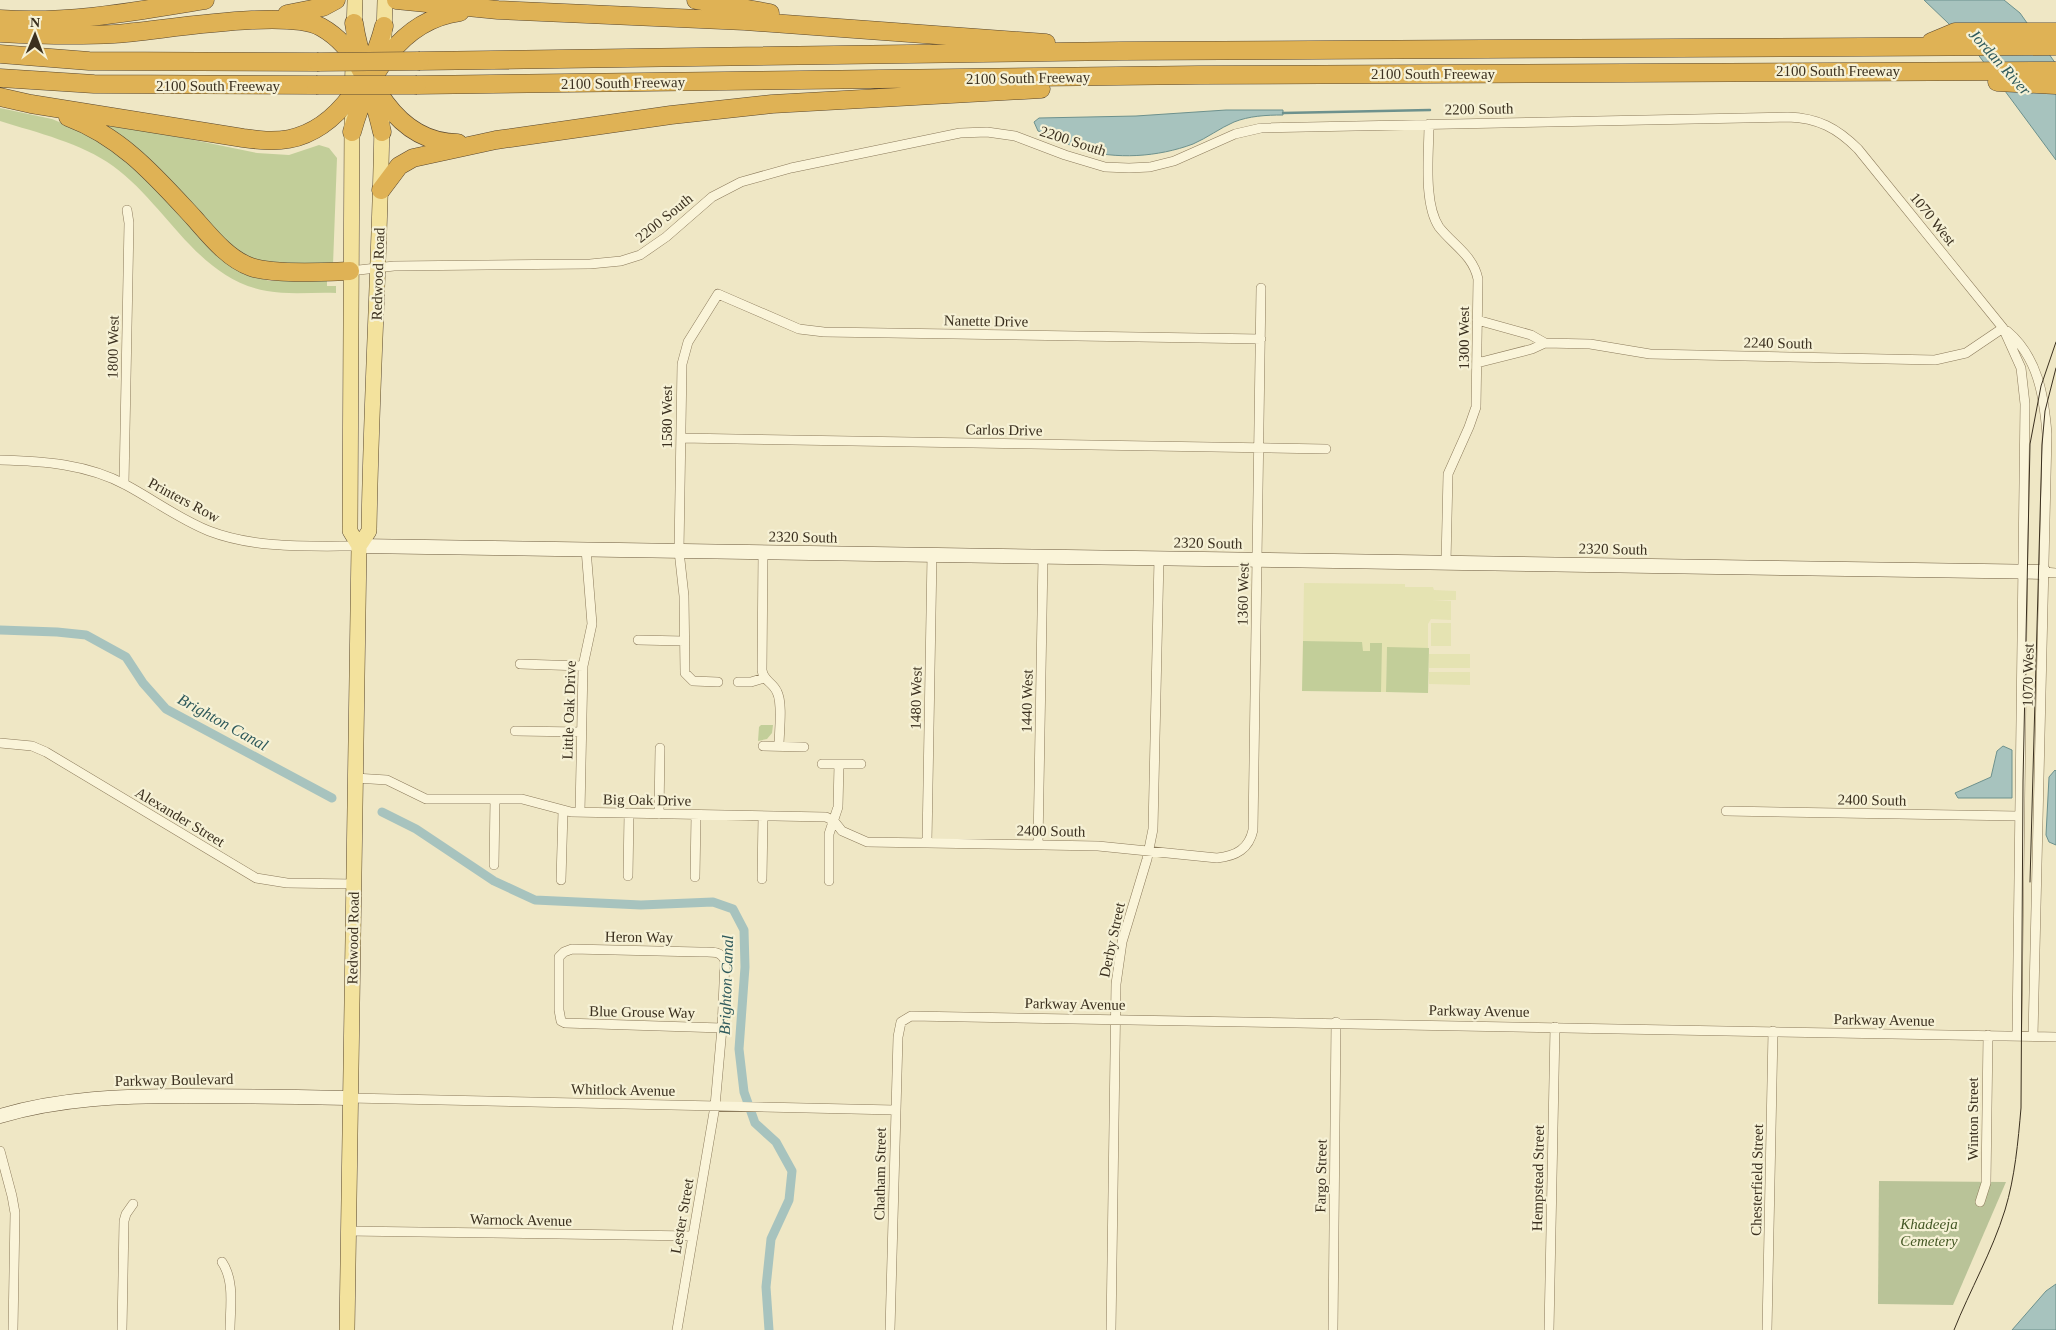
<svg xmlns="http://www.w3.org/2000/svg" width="2056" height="1330" viewBox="0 0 2056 1330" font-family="'Times New Roman',serif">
  <rect width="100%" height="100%" fill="#efe7c5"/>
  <path fill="#e5e3b2" d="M1304,583L1405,584V587H1433L1434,590L1456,591V600H1432L1451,601V620L1431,619L1428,624V648H1387L1386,692H1381V643L1370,652L1362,651V643L1303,641Z
    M1431,623H1451V646H1431Z
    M1429,654H1470V668H1429Z
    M1429,672H1470V685L1429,684Z"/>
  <path fill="#c2ce99" d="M0,108L52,119L95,137L133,165L224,261L243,274L270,281H327V286H336V293C314,292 289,295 267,291C197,279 167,205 113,166C81,143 38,133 0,121Z
    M101,121L257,153L289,155L319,145L329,148L337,158L333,265L278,266L249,261L99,126Z
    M1303,641L1362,642L1363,651H1370V643H1382L1381,692L1302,691Z
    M1387,647L1429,648L1428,693L1386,692Z
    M761,725H773L772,733L767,739L758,741L759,727Z"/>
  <path fill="#b9c398" d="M1879,1181L2006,1182L1953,1305L1878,1304Z"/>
  <path fill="#a7c3be" stroke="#6d918d" d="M1924,0H2004L2020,13L2056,64V160L1971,45Z
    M1226,110H1283V115C1266,115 1249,116 1234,122C1220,128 1207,138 1193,144C1158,157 1116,160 1080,149C1066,144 1052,136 1038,131L1034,122L1039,118L1136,116Z
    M2003,746L2012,750V798H1958L1955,793L1991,777L1997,751Z
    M2055,770L2056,771V845L2049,842L2046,835L2049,777Z
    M2056,1284V1330H2012L2046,1291Z"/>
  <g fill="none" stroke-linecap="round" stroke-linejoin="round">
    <path stroke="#6d918d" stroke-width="2.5" d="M1283,113L1430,110"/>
    <path stroke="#a7c3be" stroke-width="9" d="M0,630L57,632L86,635L126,657L143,683L166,709L332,798
      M382,812L416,829L494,881L535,900L641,905L713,902L733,909L744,930L745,967L739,1049L744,1092L755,1123L776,1142L792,1171L789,1200L771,1239L766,1287L769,1330"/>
    <defs>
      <path id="street" d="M1429,124C1429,153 1423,203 1439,227C1453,245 1473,255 1478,279L1476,407L1469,427L1448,474L1446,563
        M350,271L394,266L590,264L621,261L640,255L666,237L712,197L741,182L791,168L960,133L987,132L1015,136L1065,155L1105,167L1129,168L1150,167L1174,161L1235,134L1261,128L1788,117C1818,118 1837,128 1858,149L2003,328L2021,368L2025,404L2017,1036
        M1477,320L1531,335L1545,343L1590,344L1650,354L1935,360L1966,353L2003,328
        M2007,331C2038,357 2044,396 2047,434L2033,1036
        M1477,363L1532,349L1545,343
        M681,438L1326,449
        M0,460C43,461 87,464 126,485C154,500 179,519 209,531C256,549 309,546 359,546
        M124,484L129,223L127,210
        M763,552L762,670C763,681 773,682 777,692C783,703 779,733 779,746
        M2044,572L2056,573
        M638,640L684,641
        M520,664L583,666
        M718,682L693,681L685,673L684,596L679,551L682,364L688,342L718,294L799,329L824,332L1261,339
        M738,682H751L764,678
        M515,731L581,732
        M0,743L32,746L46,752L256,878L287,883L354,884
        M763,746L804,747
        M822,764H861
        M355,778L387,780L426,799H522L571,812L826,817L834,821L842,831L867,842L1098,846L1217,858C1236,856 1249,849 1253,830L1261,288
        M1726,811L2018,816
        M580,812L583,666L592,624L586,549
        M659,814L660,748
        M927,843L932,555
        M1038,845L1043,557
        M494,865L495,799
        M628,876L629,813
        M695,877L696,815
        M762,879L763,816
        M561,880L563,811
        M829,881V834L838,807L839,764
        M350,1098L895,1110
        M0,1151L12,1196L15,1213L13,1330
        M1980,1202L1986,1183L1988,1035
        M348,1231L693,1236
        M222,1262C235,1281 230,1308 230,1330
        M122,1330L124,1221L126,1214L133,1204
        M677,1330L715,1106L722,1028L725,961C721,950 710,952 700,952L572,949L564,952L559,957V1010L561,1021L565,1023L722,1028
        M890,1330L898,1037L901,1022L911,1016L2056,1037
        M1111,1330L1116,984L1122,942L1147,859L1153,829L1159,558
        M1333,1330L1336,1022
        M1549,1330L1555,1027
        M1767,1330L1773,1031"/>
      <path id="secondary" d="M359,546L2044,572
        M0,1116C61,1098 122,1096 186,1096C241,1096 295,1097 350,1098"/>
      <path id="primary" d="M384,37L385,0
        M352,97L355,0
        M352,120L350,531L359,546
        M347,1330L359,546L369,531C371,394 380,257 382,120"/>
      <path id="highway" d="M396,0L498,10L745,21L1046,43
        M696,0L770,13
        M287,14L323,7L336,0
        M0,19C69,24 137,11 205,0
        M354,23C362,77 396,143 458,143
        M0,33C38,35 76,36 114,34C160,31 285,8 321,27C359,48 373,93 382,132
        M1931,42L1955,32H2056
        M0,54L89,61L317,62
        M420,61L1121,51L2056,46
        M0,78L94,84L316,85
        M1997,82L2056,85
        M417,85L1198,75L2056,71
        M0,97L31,104L243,138C258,140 273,142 289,139C340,129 372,72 384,26
        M68,117C122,137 156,177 194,218C210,236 228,259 251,267C273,275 325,272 350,271
        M352,132C367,78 399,20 460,12
        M381,190L399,166L413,158L496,140L671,115L772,104L1041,89"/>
    </defs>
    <use href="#street" stroke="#8b7a5b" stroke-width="10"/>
    <use href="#secondary" stroke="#6d5b3e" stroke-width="15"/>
    <use href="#primary" stroke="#59472f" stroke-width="16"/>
    <use href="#highway" stroke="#59472f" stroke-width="19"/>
    <use href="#street" stroke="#faf4d9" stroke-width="9"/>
    <use href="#secondary" stroke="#faf4d9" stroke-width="14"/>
    <use href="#primary" stroke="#f3e29d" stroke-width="15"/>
    <use href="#highway" stroke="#dfb255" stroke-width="18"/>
    <path stroke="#3b301f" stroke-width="1" d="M2030,882L2042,445L2045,411L2056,368
      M1954,1330C1970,1290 1992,1252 2005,1210C2015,1177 2018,1142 2021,1108L2023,782L2030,444L2041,386L2056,342"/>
    <defs>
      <path id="highway-bridge" d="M317,62L420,61
        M316,85H417"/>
    </defs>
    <use href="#highway-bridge" stroke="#59472f" stroke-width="19" stroke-linecap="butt"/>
    <use href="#highway-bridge" stroke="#dfb255" stroke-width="18"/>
  </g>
  <g text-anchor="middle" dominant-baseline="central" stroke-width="4.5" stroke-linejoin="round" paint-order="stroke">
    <g font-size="15" fill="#3b301f" stroke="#f6f1d5">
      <text x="1838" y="71">2100 South Freeway</text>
      <text x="1433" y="74">2100 South Freeway</text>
      <text transform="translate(1028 78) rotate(-1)">2100 South Freeway</text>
      <text transform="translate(623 83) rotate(-1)">2100 South Freeway</text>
      <text x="218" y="86">2100 South Freeway</text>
      <text transform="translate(1479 109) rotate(-1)">2200 South</text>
      <text transform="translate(1073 141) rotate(18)">2200 South</text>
      <text transform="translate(664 218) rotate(-39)">2200 South</text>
      <text transform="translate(1933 219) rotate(51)">1070 West</text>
      <text transform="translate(378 274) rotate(-88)">Redwood Road</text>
      <text transform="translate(986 321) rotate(1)">Nanette Drive</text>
      <text transform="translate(1464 338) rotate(-90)">1300 West</text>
      <text transform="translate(1778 343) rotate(1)">2240 South</text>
      <text transform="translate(113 347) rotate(-89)">1800 West</text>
      <text transform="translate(667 417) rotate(-90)">1580 West</text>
      <text transform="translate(1004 430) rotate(1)">Carlos Drive</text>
      <text transform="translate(184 500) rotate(28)">Printers Row</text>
      <text transform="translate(803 537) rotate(1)">2320 South</text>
      <text transform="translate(1208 543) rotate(1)">2320 South</text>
      <text transform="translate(1613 549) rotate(1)">2320 South</text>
      <text transform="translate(1243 594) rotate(-89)">1360 West</text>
      <text transform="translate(2028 675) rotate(-89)">1070 West</text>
      <text transform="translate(916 698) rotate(-89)">1480 West</text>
      <text transform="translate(1027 701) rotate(-89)">1440 West</text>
      <text transform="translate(569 710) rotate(-88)">Little Oak Drive</text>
      <text transform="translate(647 800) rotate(1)">Big Oak Drive</text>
      <text transform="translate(1872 800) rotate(1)">2400 South</text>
      <text transform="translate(180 817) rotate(31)">Alexander Street</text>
      <text transform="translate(1051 831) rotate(1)">2400 South</text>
      <text transform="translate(639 937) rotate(1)">Heron Way</text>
      <text transform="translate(353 938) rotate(-89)">Redwood Road</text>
      <text transform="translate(1112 940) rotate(-78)">Derby Street</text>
      <text transform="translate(1075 1004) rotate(1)">Parkway Avenue</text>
      <text transform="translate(1479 1011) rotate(1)">Parkway Avenue</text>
      <text transform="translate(642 1012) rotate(1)">Blue Grouse Way</text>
      <text transform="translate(1884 1020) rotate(1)">Parkway Avenue</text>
      <text transform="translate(174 1080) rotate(-1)">Parkway Boulevard</text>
      <text transform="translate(623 1090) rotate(1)">Whitlock Avenue</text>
      <text transform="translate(1973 1119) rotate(-90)">Winton Street</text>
      <text transform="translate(880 1174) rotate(-89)">Chatham Street</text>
      <text transform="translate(1321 1176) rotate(-89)">Fargo Street</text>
      <text transform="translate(1538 1178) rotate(-89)">Hempstead Street</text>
      <text transform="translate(1757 1180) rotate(-89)">Chesterfield Street</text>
      <text transform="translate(682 1216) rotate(-80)">Lester Street</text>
      <text transform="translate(521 1220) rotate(1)">Warnock Avenue</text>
    </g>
    <g font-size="15" font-style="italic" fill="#455825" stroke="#f6f1d5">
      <text x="1929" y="1224">Khadeeja<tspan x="1929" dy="17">Cemetery</tspan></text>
    </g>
    <g font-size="16" font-style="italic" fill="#2e595b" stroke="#f6f1d5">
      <text transform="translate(2000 62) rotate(48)">Jordan River</text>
      <text transform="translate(223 722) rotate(29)">Brighton Canal</text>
      <text transform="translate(726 985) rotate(-88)">Brighton Canal</text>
    </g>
  </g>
  <g transform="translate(35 35) rotate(1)" stroke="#f6f1d5" stroke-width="4" paint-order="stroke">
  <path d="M0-4L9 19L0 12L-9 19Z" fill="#3b301f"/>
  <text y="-8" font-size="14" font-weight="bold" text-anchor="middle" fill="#3b301f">N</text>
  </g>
</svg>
